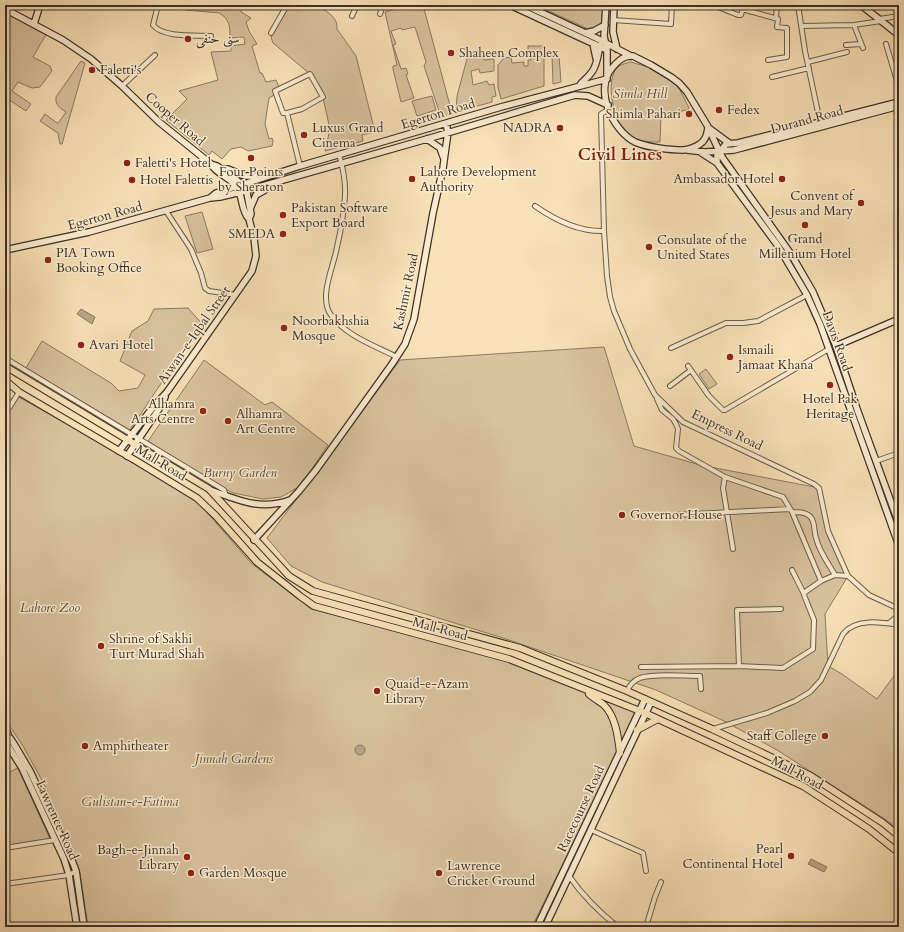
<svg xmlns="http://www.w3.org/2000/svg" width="904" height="932" viewBox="0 0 904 932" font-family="Cardo,Amiri,serif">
  <rect width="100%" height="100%" fill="#f9e1b7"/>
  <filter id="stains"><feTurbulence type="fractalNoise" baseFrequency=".005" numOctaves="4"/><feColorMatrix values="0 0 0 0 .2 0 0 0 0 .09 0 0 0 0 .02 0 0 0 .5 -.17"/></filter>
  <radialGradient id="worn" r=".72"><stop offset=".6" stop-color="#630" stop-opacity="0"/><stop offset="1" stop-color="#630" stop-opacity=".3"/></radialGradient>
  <path fill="#d9c39f" stroke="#8a7a64" d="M187,5H202L218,7L219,5H238V9H242L241,12L251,18L246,22L249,31L257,44L252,46L260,73H262L266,82L276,80L280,89L275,91L276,94L269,98L265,124L269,139L272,138L273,141L272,146L248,151L241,147L231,149L222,159L212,151L209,155L166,120L187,99L179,91L218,80L211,52L231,51V46L245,44L244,37L230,38C230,27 230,19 219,13L186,10Z
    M290,5H321L320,7C329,13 338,18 337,29L356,56L375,132L362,135L363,141L325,151L330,129L323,98L310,74L273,43L271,37Z
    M411,5H423L452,113L441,117L424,66L426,62L415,27L402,30L401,28L391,31L396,44L393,45L401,69L406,68L408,74L406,75L414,98L401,102L393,69V66L397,65L385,12Z
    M536,5H603L601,27L594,30L588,29Z
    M5,9L48,31L33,57L50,66L52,71L40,87L32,88L18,82L12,91L31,104L26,111L8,99H5Z
    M528,46H544V86L501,99L498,87V65L504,58L511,57L512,63L524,62V66H528V60H531L530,55H528Z
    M552,54H555V56H559L561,82L553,84Z
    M468,55L484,57V60L494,59V71L480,73L479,69L471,71L473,85L487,81L489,85L494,84L496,96L492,97V102L456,112L457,96Z
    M81,61L85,63L62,144H60L58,133L40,121L45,114L57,123L59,122L66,112C60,108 55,105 56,97Z
    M631,62L651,68L678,86L689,108L687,110L661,115L660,142C653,142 643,142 636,139C628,135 621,126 617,119C612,106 606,76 619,66C622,64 627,63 631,62Z
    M432,96L436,110L417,116L412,101Z
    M202,212L213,249L197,253L185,216Z
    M188,308L204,326L172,367L130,430L26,368L42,341L111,383L119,391L138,388L145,375L120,361L132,331L148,321L154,309Z
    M604,347L634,446L700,465L819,488L828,531L848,576L825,614L828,666L842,674L877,699L899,669V830L885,819L777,750L724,721L656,690L503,638L322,582L291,566L267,538L334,450L400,360Z
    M204,360L265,405L272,402L328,445L313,467L297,488L281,497L263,499L233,493L220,486L148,441Z
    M706,369L717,384L709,389L699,374Z
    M15,395L116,451L196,500L251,563L311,609L509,661L637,712L532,927H88L80,873L73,856L45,786L23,746L5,719V406Z
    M18,768L50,839L5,846V774Z"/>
  <path fill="#b8a586" stroke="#867660" d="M81,309L95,317L92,324L77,314Z
    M355 750a5 5 0 1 1 10 0a5 5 0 1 1-10 0Z
    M811,859L827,867L824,872L808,864Z"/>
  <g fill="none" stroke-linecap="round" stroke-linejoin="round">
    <defs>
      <path id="street" d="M158,5L153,25C163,38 196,35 211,36
        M713,5L738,15H741L744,5
        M798,5L805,51L820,122
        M742,9L778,19L777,27L787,28V57L768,60
        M380,14L383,5
        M352,16L357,5
        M776,18L777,5
        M879,19L899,16
        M613,20L671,24L672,5
        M854,25L863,48
        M801,26L854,25L881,21
        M271,33L287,5
        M886,44L899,88
        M846,45L861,44
        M808,62L847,52
        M772,77L809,68
        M122,86L155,55
        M609,109L601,114L604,231L607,276L610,297L614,311L630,349L655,395L683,422L814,484L819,488L828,531L848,576L869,595L899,609
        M287,113L302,109L323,97L310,74L275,91L283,113H287L300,166
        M339,154C344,171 347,188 344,205C343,219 340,234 337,247C334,266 318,297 331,315C346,336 375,346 397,357
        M535,206C555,220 579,232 604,231
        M166,211L191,249L201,273L205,288L209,291L236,295
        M671,348L726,323H743L758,321L807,295
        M5,358L224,490L226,496
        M688,366L709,396L723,410H725L829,349
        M670,386L691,370
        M657,399L662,410L673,419L676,424L678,429L676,448L679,451L725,477L783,497L792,512L821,581L835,575L848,576
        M5,413L11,405L19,392
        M876,461L899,453
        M725,477L723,488L733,549
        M792,512C799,512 808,512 812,519C815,525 814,532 816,538C819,551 828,563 835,575
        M675,515L790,509
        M792,570L804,594
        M889,623L899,615
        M739,666L737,610L781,609
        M641,667L739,666L783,668L813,649L814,620L804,595L805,592L821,581
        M627,691C629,686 634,680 640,678C653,673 685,676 700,676L701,689
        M713,729L767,713L795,701L810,692L821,680L843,634C855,618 881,622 899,625
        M591,830L643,853L646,871
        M5,848L55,840
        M569,876C583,896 599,912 618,927
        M5,884L69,875L76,871
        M646,927L655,897L661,882"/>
      <path id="secondary" d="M510,5L607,50
        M525,5L596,38L631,56
        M606,5L604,36L607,50V76
        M614,5L613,32L617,49
        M861,5L899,35
        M5,9L63,40L91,59L122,86L159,122L211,164L217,166L239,182L247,193L250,209L251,214L249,219L254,238L256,256L252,271L167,392L154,406L119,451
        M34,24L40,5
        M585,33L594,31L605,25
        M593,44L596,58
        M580,85C583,80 588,78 591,73C596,68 599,51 600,44
        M708,128C707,134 706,140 700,144C696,147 688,150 683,150C670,150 646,147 635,142C612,130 594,90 612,68C618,61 624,55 633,56L651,65L671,77L679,83L687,92L707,125L722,157L791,254L813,292L836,346L857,409L899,524
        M710,129L729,143
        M427,139L440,148L444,159
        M687,150L705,152L734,150L899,106
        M700,152L717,163L778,246L807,295L820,324L899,546
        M717,163V156L726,144L738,143L899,102
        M211,164C217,175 230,177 237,187C243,197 241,211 249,219
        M221,169H228L245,176H262
        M210,198L216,193L300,166L501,107L607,79
        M250,209L256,195L265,190L270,184
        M5,250L89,232L210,198L220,197L245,191L427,139L575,95L588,96L608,105
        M836,346L899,319
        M127,456L159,409L165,397
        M210,490C239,500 259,511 290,500
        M254,540L299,491L316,470L392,364L405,344L414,319L433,213L443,168L448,132L446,124
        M5,727L8,734L7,739
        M5,736L10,738L14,744L30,771L73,863L76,871L84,927
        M5,741L22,768L64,859L69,875L77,927
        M537,927L645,699
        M545,927L651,702"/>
      <path id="primary" d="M5,366L209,489L289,576L313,591L520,648L627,691L712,729L811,776L883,823L899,836
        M5,380L19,392L138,462L197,498L216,516L257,562L300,596L314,606L509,659L645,713L803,786L869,829L899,853
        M589,694C593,698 599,701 604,705C616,717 618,737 620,753
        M637,730L658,719"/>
    </defs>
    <use href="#street" stroke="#6a5c4c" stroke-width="6"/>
    <use href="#secondary" stroke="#3b3028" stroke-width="8"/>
    <use href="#primary" stroke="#3b3028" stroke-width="8"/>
    <use href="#street" stroke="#fbecd0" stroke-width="4"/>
    <use href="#secondary" stroke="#fbecd0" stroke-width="5.5"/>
    <use href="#primary" stroke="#f9e1b7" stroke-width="6"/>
  </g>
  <g fill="#8f2418" stroke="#fbecd0" stroke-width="1.5">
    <circle cx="188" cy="39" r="4"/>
    <circle cx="451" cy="53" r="4"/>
    <circle cx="92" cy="70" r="4"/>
    <circle cx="719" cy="110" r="4"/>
    <circle cx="689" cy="114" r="4"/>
    <circle cx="560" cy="128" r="4"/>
    <circle cx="304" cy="135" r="4"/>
    <circle cx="251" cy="158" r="4"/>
    <circle cx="127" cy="163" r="4"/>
    <circle cx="412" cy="179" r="4"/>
    <circle cx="782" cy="179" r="4"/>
    <circle cx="132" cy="180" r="4"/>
    <circle cx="861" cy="203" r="4"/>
    <circle cx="283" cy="215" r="4"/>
    <circle cx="805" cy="225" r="4"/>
    <circle cx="283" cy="234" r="4"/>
    <circle cx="649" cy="247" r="4"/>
    <circle cx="48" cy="260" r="4"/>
    <circle cx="284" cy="328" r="4"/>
    <circle cx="81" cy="345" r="4"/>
    <circle cx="730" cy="357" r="4"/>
    <circle cx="830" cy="385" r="4"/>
    <circle cx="203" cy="411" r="4"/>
    <circle cx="228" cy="421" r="4"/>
    <circle cx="622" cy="515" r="4"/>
    <circle cx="101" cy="646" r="4"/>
    <circle cx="377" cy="691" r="4"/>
    <circle cx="825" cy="736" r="4"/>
    <circle cx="85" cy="746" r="4"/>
    <circle cx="791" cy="856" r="4"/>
    <circle cx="187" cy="857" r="4"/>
    <circle cx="191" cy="873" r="4"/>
    <circle cx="439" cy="873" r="4"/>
  </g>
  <g text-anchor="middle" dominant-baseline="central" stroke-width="3" stroke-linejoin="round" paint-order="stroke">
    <g font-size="13" fill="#3b3028" stroke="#fbecd0" text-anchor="start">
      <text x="196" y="39">سنی حنفی</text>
      <text x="459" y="53">Shaheen Complex</text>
      <text x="100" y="70">Faletti's</text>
      <text x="727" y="110">Fedex</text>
      <text x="681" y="114" text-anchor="end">Shimla Pahari</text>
      <text x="312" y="128">Luxus Grand<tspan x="312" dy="15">Cinema</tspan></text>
      <text x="552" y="128" text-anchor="end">NADRA</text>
      <text x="135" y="163">Faletti's Hotel</text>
      <text x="251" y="172" text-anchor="middle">Four Points<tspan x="251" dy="15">by Sheraton</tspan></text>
      <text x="420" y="172">Lahore Development<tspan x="420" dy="15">Authority</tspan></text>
      <text x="774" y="179" text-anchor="end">Ambassador Hotel</text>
      <text x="140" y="180">Hotel Falettis</text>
      <text x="853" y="196" text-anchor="end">Convent of<tspan x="853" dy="15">Jesus and Mary</tspan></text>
      <text x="291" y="208">Pakistan Software<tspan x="291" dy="15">Export Board</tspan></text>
      <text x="275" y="234" text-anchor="end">SMEDA</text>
      <text x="805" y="239" text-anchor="middle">Grand<tspan x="805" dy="15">Millenium Hotel</tspan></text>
      <text x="657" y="240">Consulate of the<tspan x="657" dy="15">United States</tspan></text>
      <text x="56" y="253">PIA Town<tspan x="56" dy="15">Booking Office</tspan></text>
      <text x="292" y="321">Noorbakhshia<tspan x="292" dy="15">Mosque</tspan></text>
      <text x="89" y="345">Avari Hotel</text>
      <text x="738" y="350">Ismaili<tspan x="738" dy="15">Jamaat Khana</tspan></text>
      <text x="830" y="399" text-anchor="middle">Hotel Pak<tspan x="830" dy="15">Heritage</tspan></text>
      <text x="195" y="404" text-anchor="end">Alhamra<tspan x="195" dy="15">Arts Centre</tspan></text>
      <text x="236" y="414">Alhamra<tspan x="236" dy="15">Art Centre</tspan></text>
      <text x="630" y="515">Governor House</text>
      <text x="109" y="639">Shrine of Sakhi<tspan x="109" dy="15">Turt Murad Shah</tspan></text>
      <text x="385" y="684">Quaid-e-Azam<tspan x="385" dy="15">Library</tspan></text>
      <text x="817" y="736" text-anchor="end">Staff College</text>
      <text x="93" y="746">Amphitheater</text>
      <text x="783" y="849" text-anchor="end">Pearl<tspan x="783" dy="15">Continental Hotel</tspan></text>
      <text x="179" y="850" text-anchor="end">Bagh-e-Jinnah<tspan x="179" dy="15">Library</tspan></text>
      <text x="447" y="866">Lawrence<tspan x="447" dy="15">Cricket Ground</tspan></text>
      <text x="199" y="873">Garden Mosque</text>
    </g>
    <g font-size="13" font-style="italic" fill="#5b4d40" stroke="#fbecd0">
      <text x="640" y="94">Simla Hill</text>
      <text x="240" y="473">Burny Garden</text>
      <text x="50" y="608">Lahore Zoo</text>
      <text x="234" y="759">Jinnah Gardens</text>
      <text x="130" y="802">Gulistan-e-Fatima</text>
    </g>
    <g font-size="13" fill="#3b3028" stroke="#fbecd0">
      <text transform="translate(438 114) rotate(-17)">Egerton Road</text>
      <text transform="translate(175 119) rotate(41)">Cooper Road</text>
      <text transform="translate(807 120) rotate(-15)">Durand Road</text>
      <text transform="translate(105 216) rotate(-15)">Egerton Road</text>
      <text transform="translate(406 292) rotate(-78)">Kashmir Road</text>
      <text transform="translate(194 335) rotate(-55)">Aiwan-e-Iqbal Street</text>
      <text transform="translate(837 341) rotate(70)">Davis Road</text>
      <text transform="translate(727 430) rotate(26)">Empress Road</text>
      <text transform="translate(161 463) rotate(31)">Mall Road</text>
      <text transform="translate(440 629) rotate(15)">Mall Road</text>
      <text transform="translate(797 773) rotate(28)">Mall Road</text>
      <text transform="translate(581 809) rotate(-65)">Racecourse Road</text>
      <text transform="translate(57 820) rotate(66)">Lawrence Road</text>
    </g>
    <g font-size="17" font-weight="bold" fill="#7a1f14" stroke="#fbecd0">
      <text x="620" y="154">Civil Lines</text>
    </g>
  </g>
  <rect width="904" height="932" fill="none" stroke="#f9e1b7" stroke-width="20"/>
  <rect x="6" y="6" width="892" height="920" fill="none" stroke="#3b3028" stroke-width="2"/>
  <rect x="10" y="10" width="884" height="912" fill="none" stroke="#3b3028"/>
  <rect width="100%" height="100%" filter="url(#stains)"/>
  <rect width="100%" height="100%" fill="url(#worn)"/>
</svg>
